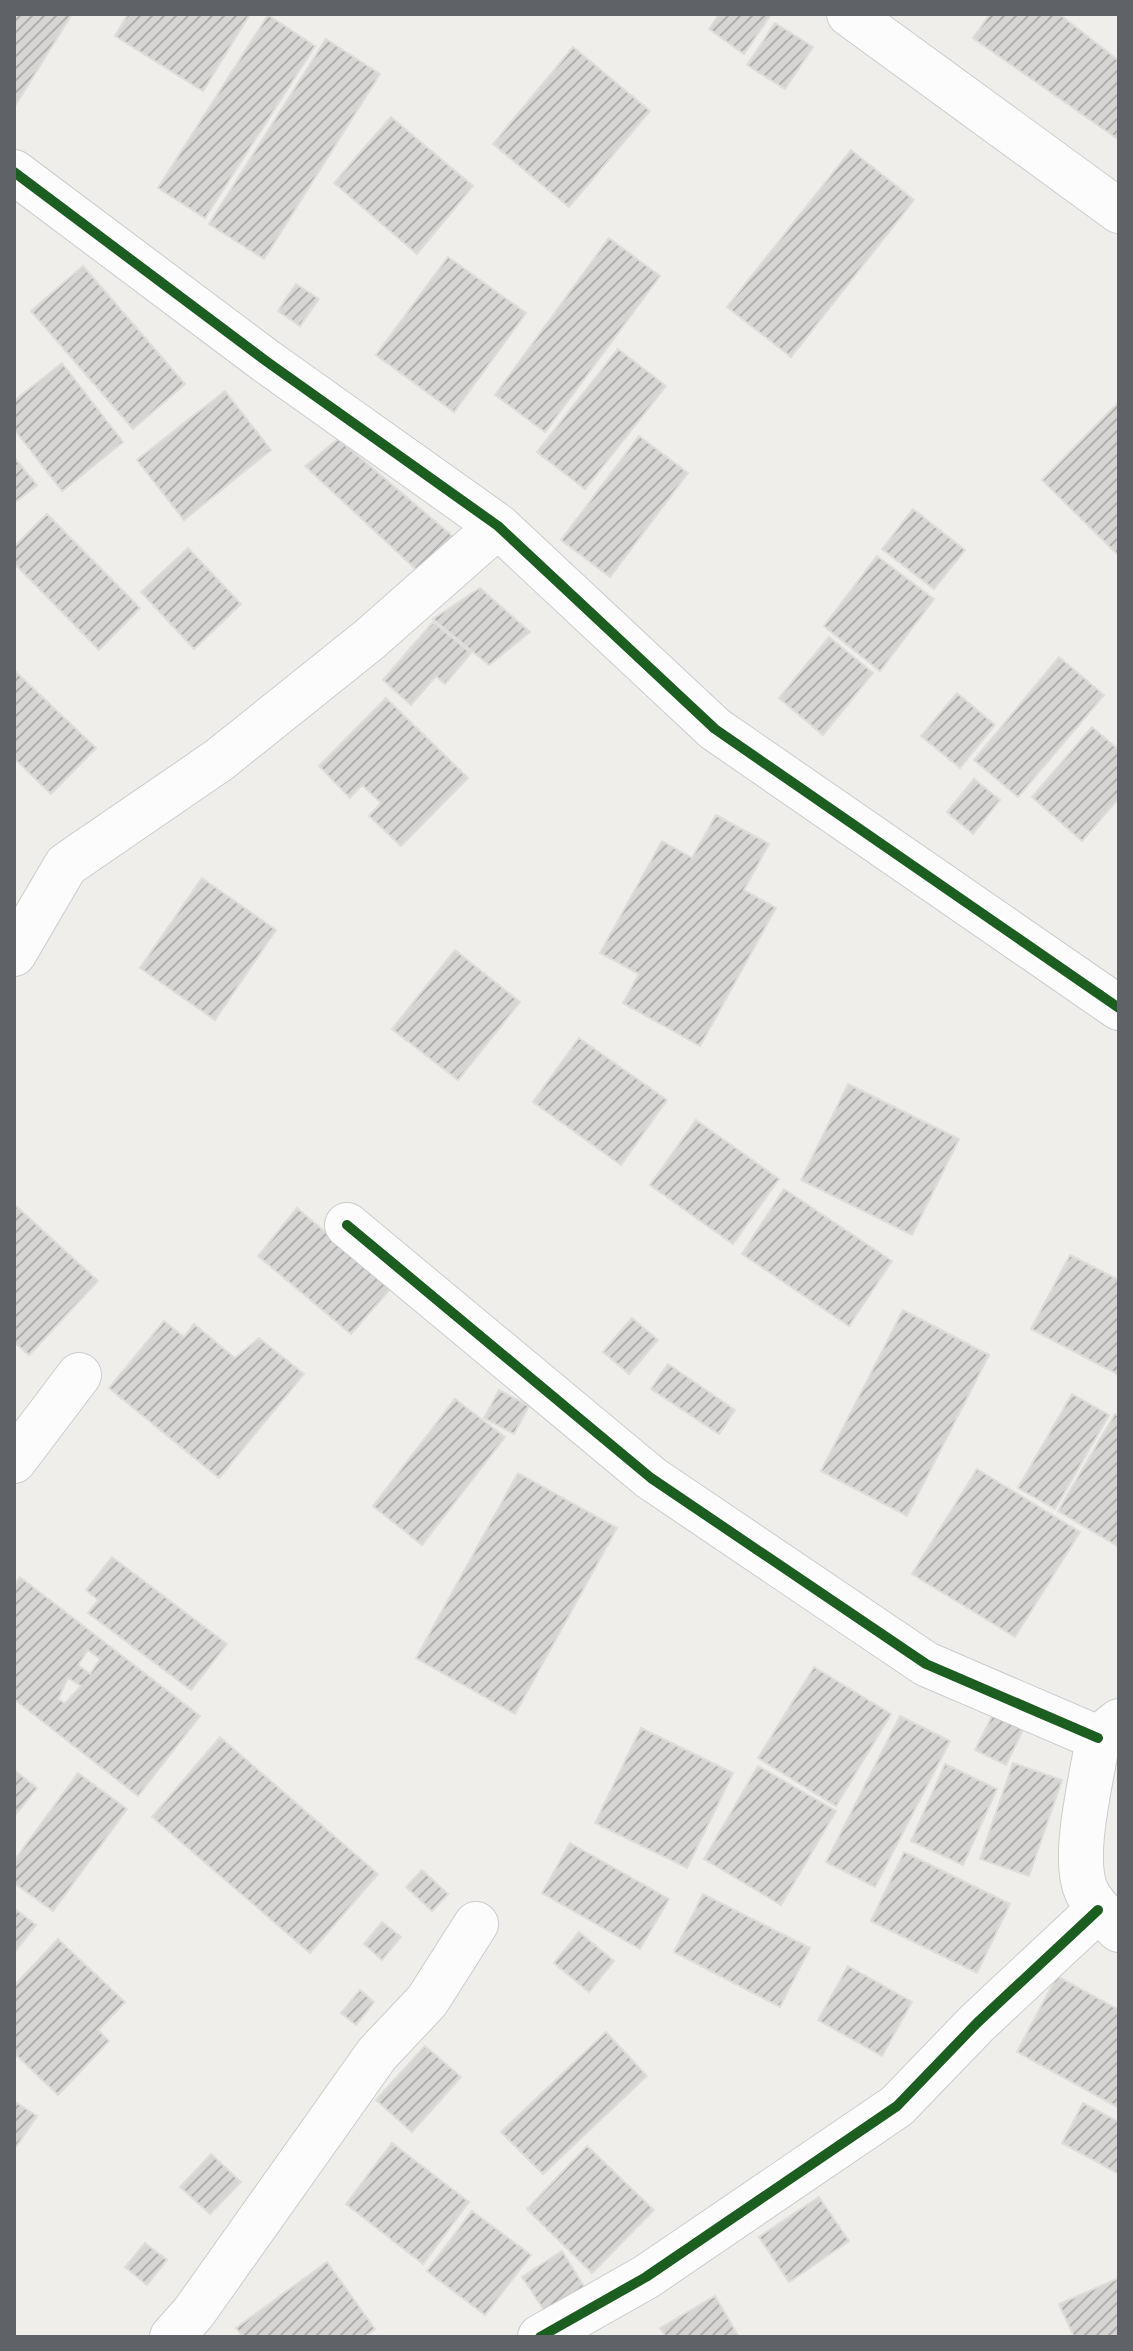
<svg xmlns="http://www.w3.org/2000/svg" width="1133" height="2351" viewBox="0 0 1133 2351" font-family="'IBM Plex Sans',sans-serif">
  <defs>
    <pattern id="building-hatch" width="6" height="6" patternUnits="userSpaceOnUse" patternTransform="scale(2)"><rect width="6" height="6" fill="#d6d5d3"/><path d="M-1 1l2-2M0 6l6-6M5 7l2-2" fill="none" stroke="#b1b0af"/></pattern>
  </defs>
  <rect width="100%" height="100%" fill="#efeeea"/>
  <path fill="url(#building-hatch)" stroke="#deddd9" stroke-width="2" fill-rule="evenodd" d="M14,14H72L15,106L14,105Z
    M128,14H250L203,91L115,36Z
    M719,14H766L770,16L744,54L709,29Z
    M990,14H1059L1119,61V140L973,38Z
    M268,15L315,46L205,218L158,188Z
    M775,23L813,47L785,89L747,65Z
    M326,39L380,74L264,259L209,224Z
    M573,47L650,111L569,207L493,144Z
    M391,117L473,186L417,254L334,183Z
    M851,150L914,200L791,357L727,307Z
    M609,238L660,276L545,432L495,395Z
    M448,257L526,313L454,412L376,355Z
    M83,266L185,384L133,429L31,311Z
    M296,284L319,299L300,326L278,311Z
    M618,349L666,386L585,489L537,452Z
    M62,363L123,442L62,491L14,429V401Z
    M225,391L271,450L184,520L137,460Z
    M1119,402V556L1042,480Z
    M639,436L688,473L610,577L561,540Z
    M338,439L456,539L423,576L305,466Z
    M14,457L37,485L14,503Z
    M913,509L965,550L934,589L882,549Z
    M47,514L140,608L99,650L14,563V547Z
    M188,548L241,604L194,649L141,592Z
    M877,556L934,599L880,671L824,626Z
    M480,588L530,632L489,665L433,619Z
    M433,622L471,653L445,684L436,676L411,705L383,680Z
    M829,637L873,673L823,735L779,698Z
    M1059,657L1104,695L1018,797L974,760Z
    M14,670L96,748L51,794L14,758Z
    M957,693L995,725L960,768L921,736Z
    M386,698L468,778L401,846L369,816L381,803L362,785L350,798L319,766Z
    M1092,727L1119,750V798L1082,841L1032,797Z
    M974,779L1000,800L973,834L947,812Z
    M716,815L769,844L744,890L776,908L700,1046L623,1003L639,974L600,953L662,841L692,858Z
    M202,878L276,930L215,1020L140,968Z
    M455,950L520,1002L458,1080L392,1029Z
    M579,1038L667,1100L621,1165L533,1102Z
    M848,1084L959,1139L912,1235L801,1180Z
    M696,1120L779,1179L733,1244L650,1185Z
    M784,1189L892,1261L849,1326L742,1254Z
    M14,1204L98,1281L29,1355L14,1342Z
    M297,1208L391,1288L351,1334L258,1256Z
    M1070,1255L1119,1280V1375L1031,1329Z
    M903,1310L989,1355L907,1516L821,1471Z
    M632,1318L658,1340L629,1374L603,1352Z
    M164,1321L184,1337L194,1324L235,1358L259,1338L304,1374L219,1478L109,1388Z
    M668,1364L735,1410L719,1434L651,1389Z
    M499,1390L529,1406L514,1434L484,1418Z
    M1072,1394L1109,1415L1055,1509L1018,1488Z
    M455,1399L505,1437L422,1545L373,1506Z
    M1115,1414L1119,1416V1547L1058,1511Z
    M977,1469L1080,1532L1015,1637L912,1574Z
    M518,1473L617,1528L515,1714L416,1658Z
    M112,1557L227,1644L191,1690L88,1613L98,1600L86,1590Z
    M20,1577L200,1716L138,1796L14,1699V1585ZM88,1650L100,1659L90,1674L78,1665ZM68,1678L81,1686L65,1703L58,1699Z
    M814,1667L891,1714L836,1806L758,1758Z
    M993,1714L1023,1730L1006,1765L975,1750Z
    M900,1716L950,1741L875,1887L826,1862Z
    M641,1728L733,1773L687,1868L595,1823Z
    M220,1737L378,1874L310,1953L152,1817Z
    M1013,1763L1062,1780L1029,1876L980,1859Z
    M945,1764L997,1789L963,1865L911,1841Z
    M758,1766L836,1811L781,1905L704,1859Z
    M14,1770L37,1788L14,1817Z
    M78,1773L127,1809L53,1911L14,1883V1861Z
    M570,1843L669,1899L640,1949L542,1893Z
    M904,1852L1010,1904L977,1973L871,1921Z
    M422,1870L448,1894L432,1911L406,1887Z
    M703,1894L810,1948L780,2007L674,1952Z
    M14,1908L36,1925L14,1953Z
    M382,1922L401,1937L382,1960L364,1944Z
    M579,1932L614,1961L589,1992L554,1963Z
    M58,1939L125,2002L98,2030L109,2041L58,2095L14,2053V1986Z
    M848,1966L912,2002L882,2056L818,2020Z
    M1057,1976L1119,2010V2108L1017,2052Z
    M360,1990L374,2002L356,2025L341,2013Z
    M606,2032L647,2076L543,2174L501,2132Z
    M425,2046L461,2077L412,2132L376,2100Z
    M14,2101L37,2116L14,2150Z
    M1083,2103L1119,2122V2174L1062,2143Z
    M392,2143L469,2202L423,2264L346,2204Z
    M587,2146L654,2210L592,2273L527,2209Z
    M211,2154L241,2182L210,2214L180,2187Z
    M819,2197L849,2241L789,2282L759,2237Z
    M472,2211L531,2255L485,2315L427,2271Z
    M145,2243L167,2260L147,2285L125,2267Z
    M562,2251L585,2288L546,2313L522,2277Z
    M327,2262L375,2329L364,2337H243L236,2328Z
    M1119,2278V2337H1074L1059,2304Z
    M715,2296L739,2337H666L660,2328Z"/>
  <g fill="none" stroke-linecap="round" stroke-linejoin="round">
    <defs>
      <path id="street" d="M849,14L1119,211
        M14,172L266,361L498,526L715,729L1119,1008
        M14,954L66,865L219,760L370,639L498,526
        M347,1225L651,1478L926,1664L1098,1738
        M14,1461L79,1375
        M1119,1721L1098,1738C1092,1777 1075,1843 1083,1880C1086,1900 1106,1917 1119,1930
        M172,2337L194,2312L377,2054L427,2001L476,1924
        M540,2337L646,2277L897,2106L977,2023L1098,1910"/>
    </defs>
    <use href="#street" stroke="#cbcccc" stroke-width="46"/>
    <use href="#street" stroke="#fdfcfc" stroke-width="44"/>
    <defs>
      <path id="cycleway" d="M14,172L266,361L498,526L715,729L1119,1008
        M347,1225L651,1478L926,1664L1098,1738
        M540,2337L646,2277L897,2106L977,2023L1098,1910"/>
    </defs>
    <use href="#cycleway" stroke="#fff" stroke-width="15"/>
    <use href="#cycleway" stroke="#1b5e20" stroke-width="10"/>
  </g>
  <rect width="1133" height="2351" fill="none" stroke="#5f6368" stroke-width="32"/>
</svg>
